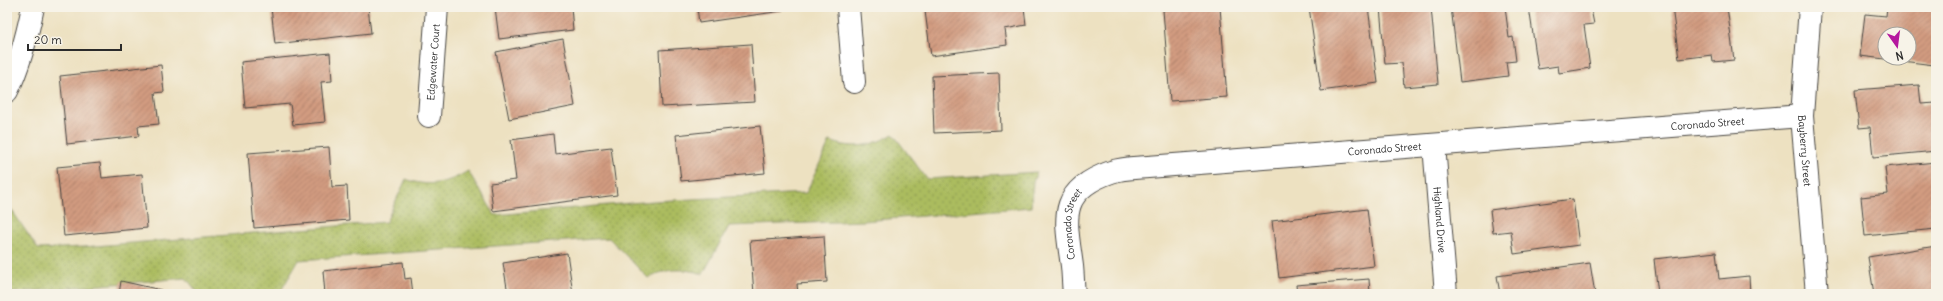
<svg xmlns="http://www.w3.org/2000/svg" width="1943" height="301" viewBox="0 0 1943 301" font-family="Delius,sans-serif">
  <defs>
    <pattern id="park-dots" width="8" height="8" patternUnits="userSpaceOnUse"><rect width="8" height="8" fill="#abbc5f"/><path d="M2 2h.1M6 6h.1" fill="none" stroke="#8b994f" stroke-width="1.8" stroke-linecap="round"/></pattern>
    <pattern id="building-hatch" width="6" height="6" patternUnits="userSpaceOnUse"><rect width="6" height="6" fill="#d29b80"/><path d="M-1 1l2-2M0 6l6-6M5 7l2-2" fill="none" stroke="#ab7f69"/></pattern>
  </defs>
  <rect width="100%" height="100%" fill="#f7f3e8"/>
  <filter id="ink" filterUnits="userSpaceOnUse"><feTurbulence type="fractalNoise" baseFrequency=".025" numOctaves="2"/><feDisplacementMap in="SourceGraphic" scale="8" xChannelSelector="R" yChannelSelector="G"/><feConvolveMatrix kernelMatrix="1 2 1 2 8 2 1 2 1" color-interpolation-filters="sRGB"/></filter>
  <filter id="wash" filterUnits="userSpaceOnUse"><feTurbulence type="fractalNoise" baseFrequency=".012" numOctaves="4" result="noise"/><feDisplacementMap in="SourceGraphic" scale="16" xChannelSelector="R" yChannelSelector="G"/><feGaussianBlur stdDeviation="0.9" result="paint"/><feColorMatrix in="noise" values="0 0 0 0 0 0 0 0 0 0 0 0 0 0 0 0 0 1.4 0 .05"/><feComposite in="paint" operator="in"/></filter>
  <g filter="url(#wash)">
    <rect width="100%" height="100%" fill="#ede1c1"/>
    <path fill="url(#park-dots)" stroke="#6b7445" d="M893,134L927,179L1037,172L1033,182L1031,207L864,221L729,226L703,274C684,268 666,268 648,278L609,238L299,260L279,294H199L186,278L7,293V211L11,209L38,249L83,247L386,222L406,179C427,188 449,183 468,171L495,215L654,201L806,193L830,141C853,150 873,146 893,134Z"/>
    <g id="blocks">
      <path fill="url(#building-hatch)" d="M271,7H368L371,33L275,44Z
        M495,7H571L573,30L499,39Z
        M697,7H781L782,11L699,23Z
        M953,7H1024L1026,25L1005,29L1007,45L931,56L925,11Z
        M1201,7H1220L1227,97L1170,101L1163,10Z
        M1309,7H1368L1378,83L1321,91Z
        M1380,7H1431L1438,84L1404,87L1402,63L1385,64Z
        M1451,7H1505L1509,38L1513,37L1516,61L1506,62L1508,76L1460,82Z
        M1529,7H1584L1585,10L1591,9L1594,24L1584,25L1590,68L1559,73L1558,66L1538,69Z
        M1672,7H1727L1734,60L1713,62L1712,55L1679,59Z
        M1887,7H1936V49L1934,65L1886,59L1909,58V34H1885V59L1860,56L1865,14L1886,16Z
        M563,39L575,106L509,119L496,52Z
        M751,44L755,102L662,107L659,50Z
        M330,53L332,81L321,82L325,122L293,125L290,104L245,108L241,62Z
        M161,65L164,92L155,93L159,124L138,126L139,136L67,144L60,76Z
        M999,73L1001,130L934,133L932,76Z
        M1919,85L1921,104L1936,103V151L1873,157L1870,127L1859,128L1855,90Z
        M760,126L765,173L681,181L676,135Z
        M553,134L555,154L611,147L617,195L493,211L490,183L516,180L511,140Z
        M329,147L332,187L347,186L349,220L254,228L248,153Z
        M1936,162V229L1865,236L1861,197L1888,194L1885,167Z
        M100,163L102,178L142,174L147,228L64,236L57,167Z
        M1573,199L1579,245L1514,254L1511,231L1493,233L1490,210Z
        M1367,209L1374,266L1279,278L1272,221Z
        M824,236L827,282L797,284L798,294H754L750,241Z
        M1936,246V294H1874L1868,257Z
        M1716,252L1719,279L1749,276L1750,294H1658L1654,259Z
        M567,253L573,294H508L503,263Z
        M403,262L405,279L411,278L413,294H325L323,271Z
        M1590,263L1595,294H1500L1497,276Z
        M1369,279L1370,294H1297L1296,285Z
        M121,281L161,290L160,294H119Z"/>
    </g>
  </g>
  <g filter="url(#ink)">
    <use href="#blocks" fill-opacity="0" stroke="#484642" stroke-width="1"/>
    <g fill="none" stroke-linecap="round" stroke-linejoin="round">
      <defs>
        <g id="street">
          <path d="M848,7L854,82"/>
          <path id="s1" d="M1810,7L1802,116L1817,294"/>
          <path d="M7,91C20,65 27,36 33,7"/>
          <path id="s2" d="M429,116L437,7"/>
          <path id="s3" d="M1434,145L1446,294"/>
          <path id="s4" d="M1074,294C1073,285 1073,275 1072,266C1066,220 1056,191 1111,172C1122,168 1136,168 1148,167L1802,116"/>
        </g>
      </defs>
      <use href="#street" stroke="#484642" stroke-width="24"/>
      <use href="#street" stroke="#fff" stroke-width="22"/>
    </g>
  </g>
  <g text-anchor="middle" dominant-baseline="central" stroke-width="3" stroke-linejoin="round" paint-order="stroke">
    <g font-size="10" fill="#2b2b2b" stroke="#f7f3e8">
      <text stroke="none"><textPath href="#s2" startOffset="54">Edgewater Court</textPath></text>
      <text stroke="none"><textPath href="#s4" startOffset="743">Coronado Street</textPath></text>
      <text stroke="none"><textPath href="#s4" startOffset="419">Coronado Street</textPath></text>
      <text stroke="none"><textPath href="#s1" startOffset="144">Bayberry Street</textPath></text>
      <text stroke="none"><textPath href="#s3" startOffset="75">Highland Drive</textPath></text>
      <text stroke="none"><textPath href="#s4" startOffset="71">Coronado Street</textPath></text>
    </g>
  </g>
  <rect width="1943" height="301" fill="none" stroke="#f7f3e8" stroke-width="24"/>
  <g transform="translate(1897 46) rotate(166)"><circle r="19" fill="#f7f3e8" stroke="#a5a39c"/>
  <path d="M0-3L7 15L0 10L-7 15Z" fill="#b5179e"/>
  <text y="-6" font-size="11" font-weight="bold" text-anchor="middle" fill="#2b2b2b">N</text>
  </g>
  <path d="M28 44v6h93v-6" fill="none" stroke="#2b2b2b" stroke-width="2"/>
  <text x="34" y="44" font-size="12" fill="#2b2b2b" stroke="#f7f3e8" stroke-width="3" paint-order="stroke">20 m</text>
</svg>
